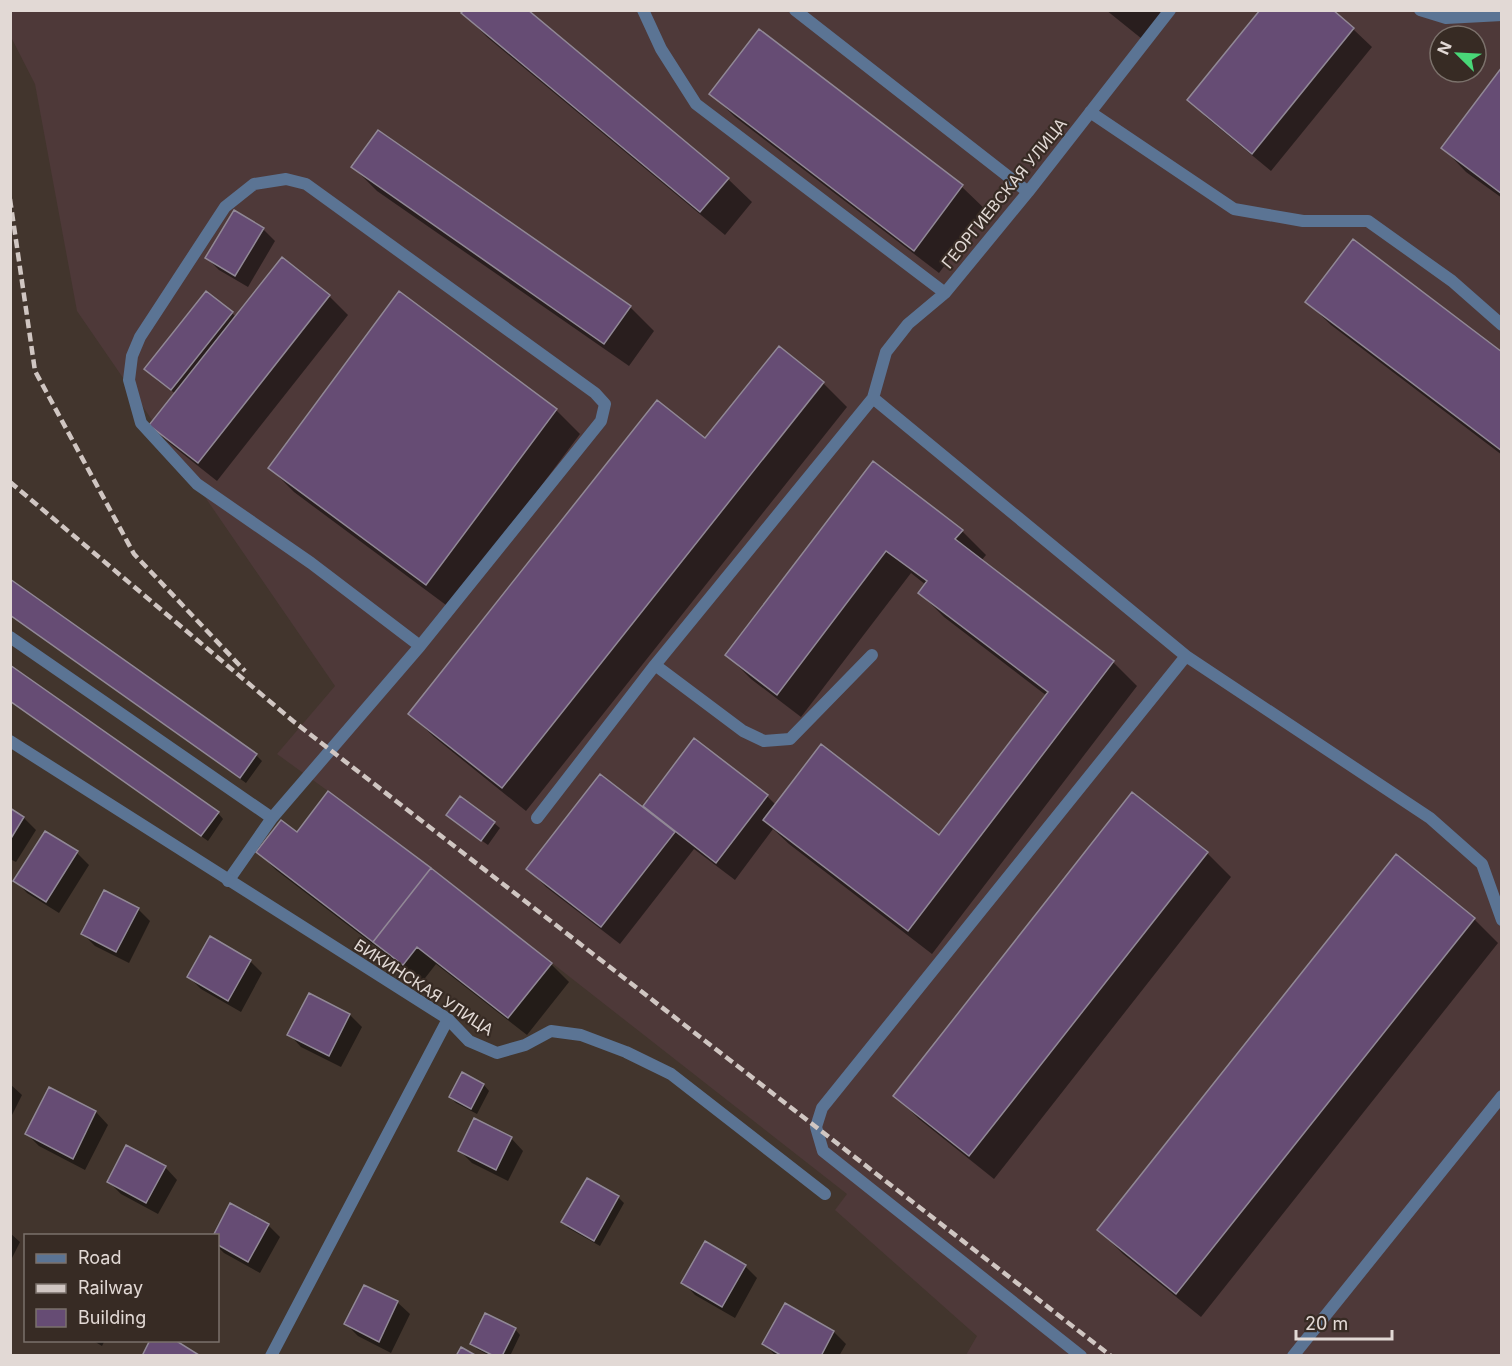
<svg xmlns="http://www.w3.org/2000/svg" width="1512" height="1366" viewBox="0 0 1512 1366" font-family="Inter,sans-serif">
  <rect width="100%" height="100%" fill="#42352d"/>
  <path fill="#4e3939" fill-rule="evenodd" d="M11,10L1501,11V1355H966L977,1336L835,1210L847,1194L552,963L328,791L277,754L335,686L77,311L35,84L11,37ZM1440,36H1476V72H1440Z"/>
  <path fill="#0007" d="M1106,10H1164L1142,39Z
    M1331,10L1353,29L1372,47L1271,171L1207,118L1189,100Z
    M463,13L728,179L752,202L725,235L487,37Z
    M760,31L962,187L986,210L939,273L735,117L711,94Z
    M1502,69V198L1466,172L1443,148Z
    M353,167L630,307L654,331L629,366L377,191Z
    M263,229L275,241L248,287L219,270L207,258Z
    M282,259L329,296L348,315L217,481L169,443L151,425L176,394L158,381L146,369L232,313L236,317Z
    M1307,302L1502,354V455L1331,325Z
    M823,383L847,407L526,811L434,737L410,714L706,440Z
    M556,410L580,434L450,608L294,492L270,468Z
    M873,463L962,531L986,555L981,561L1113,662L1137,686L932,954L789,844L773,829L735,880L694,849L620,944L546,887L528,869L643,808L694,741L767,796L776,805L940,837L1047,696L944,617L920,593L926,585L911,573L801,717L751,679L727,655Z
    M10,581L256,755L262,761L246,783L10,615Z
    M10,701L218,813L223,819L208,841Z
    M1133,794L1207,853L1231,877L994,1179L919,1119L895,1096Z
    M10,810L24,818L36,830L16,862L10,859Z
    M448,815L494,823L500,828L488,845L454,821Z
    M297,834L551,964L569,982L527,1035L436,964L422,982L276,870L258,852Z
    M77,853L89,865L59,913L27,893L15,880Z
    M1396,856L1474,919L1498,943L1201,1317L1123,1254L1099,1230Z
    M138,909L150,921L129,963L95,946L83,934Z
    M250,961L262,973L241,1012L201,989L189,977Z
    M310,995L350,1015L362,1027L341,1067L301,1047L289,1034Z
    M462,1074L484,1085L489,1091L477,1114L456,1103L450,1097Z
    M10,1084L22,1095L10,1119Z
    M50,1089L96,1112L108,1125L85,1170L39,1146L27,1134Z
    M511,1138L523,1151L508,1181L472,1163L460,1151Z
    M165,1167L177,1180L158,1214L121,1194L109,1182Z
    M587,1180L618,1197L624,1203L600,1246L568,1228L563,1222Z
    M268,1225L280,1237L260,1273L224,1253L218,1247V1236Z
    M10,1233L20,1242L10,1262Z
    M745,1266L757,1278L735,1318L695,1295L683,1282Z
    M365,1287L397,1302L410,1314L391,1353L358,1336L346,1324Z
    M786,1305L834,1332L846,1344L839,1356H776L764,1344Z
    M515,1329L520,1335L510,1356H490L477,1349L472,1343Z
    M92,1340H105L102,1346Z"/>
  <path fill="#664c74" stroke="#918896" stroke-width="1.5" d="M464,10H528L729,178L700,212L461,13Z
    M1260,10H1333L1354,28L1252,154L1187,100Z
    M759,29L963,185L914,251L709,94Z
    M1502,67V194L1441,148Z
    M378,130L631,306L604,344L351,167Z
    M234,210L264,228L235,276L205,258Z
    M1353,239L1502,352V451L1305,302Z
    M282,257L330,295L198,463L149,425Z
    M206,291L233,312L171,390L144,369Z
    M399,291L557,409L426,585L268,468Z
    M779,346L824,382L502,788L408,714L657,400L705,438Z
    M873,461L963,530L955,539L1114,661L908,931L763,820L821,744L939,835L1048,692L918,593L927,581L886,551L777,695L725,655Z
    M10,579L257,754L240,778L10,615Z
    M10,665L219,812L201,836L10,701Z
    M694,738L768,795L716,863L643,806Z
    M600,774L675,832L601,927L526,869Z
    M328,791L431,868L373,942L256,852L281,820L297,832Z
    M1132,792L1208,852L969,1156L893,1096Z
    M460,796L495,822L481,841L446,815Z
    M10,808L24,817L10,840Z
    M45,831L78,851L46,902L13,881Z
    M1396,854L1475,918L1176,1294L1097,1230Z
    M431,868L552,963L508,1018L417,947L403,965L373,942Z
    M104,890L139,908L116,952L81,934Z
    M210,936L251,960L228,1001L187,977Z
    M309,993L350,1014L329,1056L287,1035Z
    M462,1072L484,1084L471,1109L449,1097Z
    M49,1087L96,1111L73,1159L25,1134Z
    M474,1118L512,1137L496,1170L458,1151Z
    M126,1145L166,1166L146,1203L107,1182Z
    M587,1178L619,1196L594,1241L561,1222Z
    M230,1203L269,1224L248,1262L218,1245V1236H213Z
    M705,1241L746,1265L722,1307L681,1283Z
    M364,1285L398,1301L379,1342L344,1324Z
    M785,1303L834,1331L821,1356H782L762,1344Z
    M485,1313L516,1328L502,1356H494L470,1344Z
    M150,1340H175L199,1355L142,1356Z
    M461,1347L477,1356H456Z"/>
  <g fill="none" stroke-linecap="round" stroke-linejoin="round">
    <path stroke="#5b7494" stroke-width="12" d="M643,10L661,49L696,104L945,293
      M795,10L1028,192
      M1420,10L1446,18L1502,15
      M1090,112L1234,209L1303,221H1368L1452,281L1502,325
      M873,398L1186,656
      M10,637L272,818
      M655,665L743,731L764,741L790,739L872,655
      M537,818L655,665L873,398L886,352L908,324L945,293L1028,192L1170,10
      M228,881L272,818L420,646L601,421L605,404L595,393L306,184L286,179L254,184L225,207L140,337L132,356L129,380L141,423L197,484L311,563L420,646
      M1081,1356L823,1151L816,1127L822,1108L1186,656L1430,818L1482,864L1502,920
      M1293,1356L1502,1096"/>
    <path stroke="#5b7494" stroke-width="12" d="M10,741L448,1019L469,1041L497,1053L525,1045L551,1031L581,1035L626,1052L671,1074L825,1194
      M271,1356L448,1019"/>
    <path stroke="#d0c6c2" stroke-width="4.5" stroke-dasharray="9 4.5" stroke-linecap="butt" d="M10,199L35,371L134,554L245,671
      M10,482L293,721L1111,1356"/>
  </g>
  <g text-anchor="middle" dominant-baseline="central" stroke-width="4.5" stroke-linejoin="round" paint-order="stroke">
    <g font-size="16" fill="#e2d9d5" stroke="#372b24">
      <text transform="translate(1004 193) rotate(-51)">ГЕОРГИЕВСКАЯ УЛИЦА</text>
      <text transform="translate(424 987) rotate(33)">БИКИНСКАЯ УЛИЦА</text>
    </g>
  </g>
  <rect width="1512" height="1366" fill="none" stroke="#e2d9d5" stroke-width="24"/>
  <rect x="24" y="1234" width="195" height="108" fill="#372b24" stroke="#7b716b" stroke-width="1.5"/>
  <rect x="36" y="1254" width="30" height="9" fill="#5b7494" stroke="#7b716b" stroke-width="1.5"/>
  <text x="78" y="1264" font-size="18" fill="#e2d9d5">Road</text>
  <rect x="36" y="1284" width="30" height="9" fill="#d0c6c2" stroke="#7b716b" stroke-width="1.5"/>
  <text x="78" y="1294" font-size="18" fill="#e2d9d5">Railway</text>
  <rect x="36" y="1309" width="30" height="18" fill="#664c74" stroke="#7b716b" stroke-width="1.5"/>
  <text x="78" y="1324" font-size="18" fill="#e2d9d5">Building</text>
  <g transform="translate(1458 54) rotate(294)"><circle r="28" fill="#372b24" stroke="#7b716b" stroke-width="1.5"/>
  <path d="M0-4.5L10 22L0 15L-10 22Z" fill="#49d778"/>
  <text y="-9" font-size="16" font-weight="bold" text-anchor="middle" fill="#e2d9d5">N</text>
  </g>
  <path d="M1296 1330v9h96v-9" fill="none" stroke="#e2d9d5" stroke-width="3"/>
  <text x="1305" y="1330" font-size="18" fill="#e2d9d5" stroke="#372b24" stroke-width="4.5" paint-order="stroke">20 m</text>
</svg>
